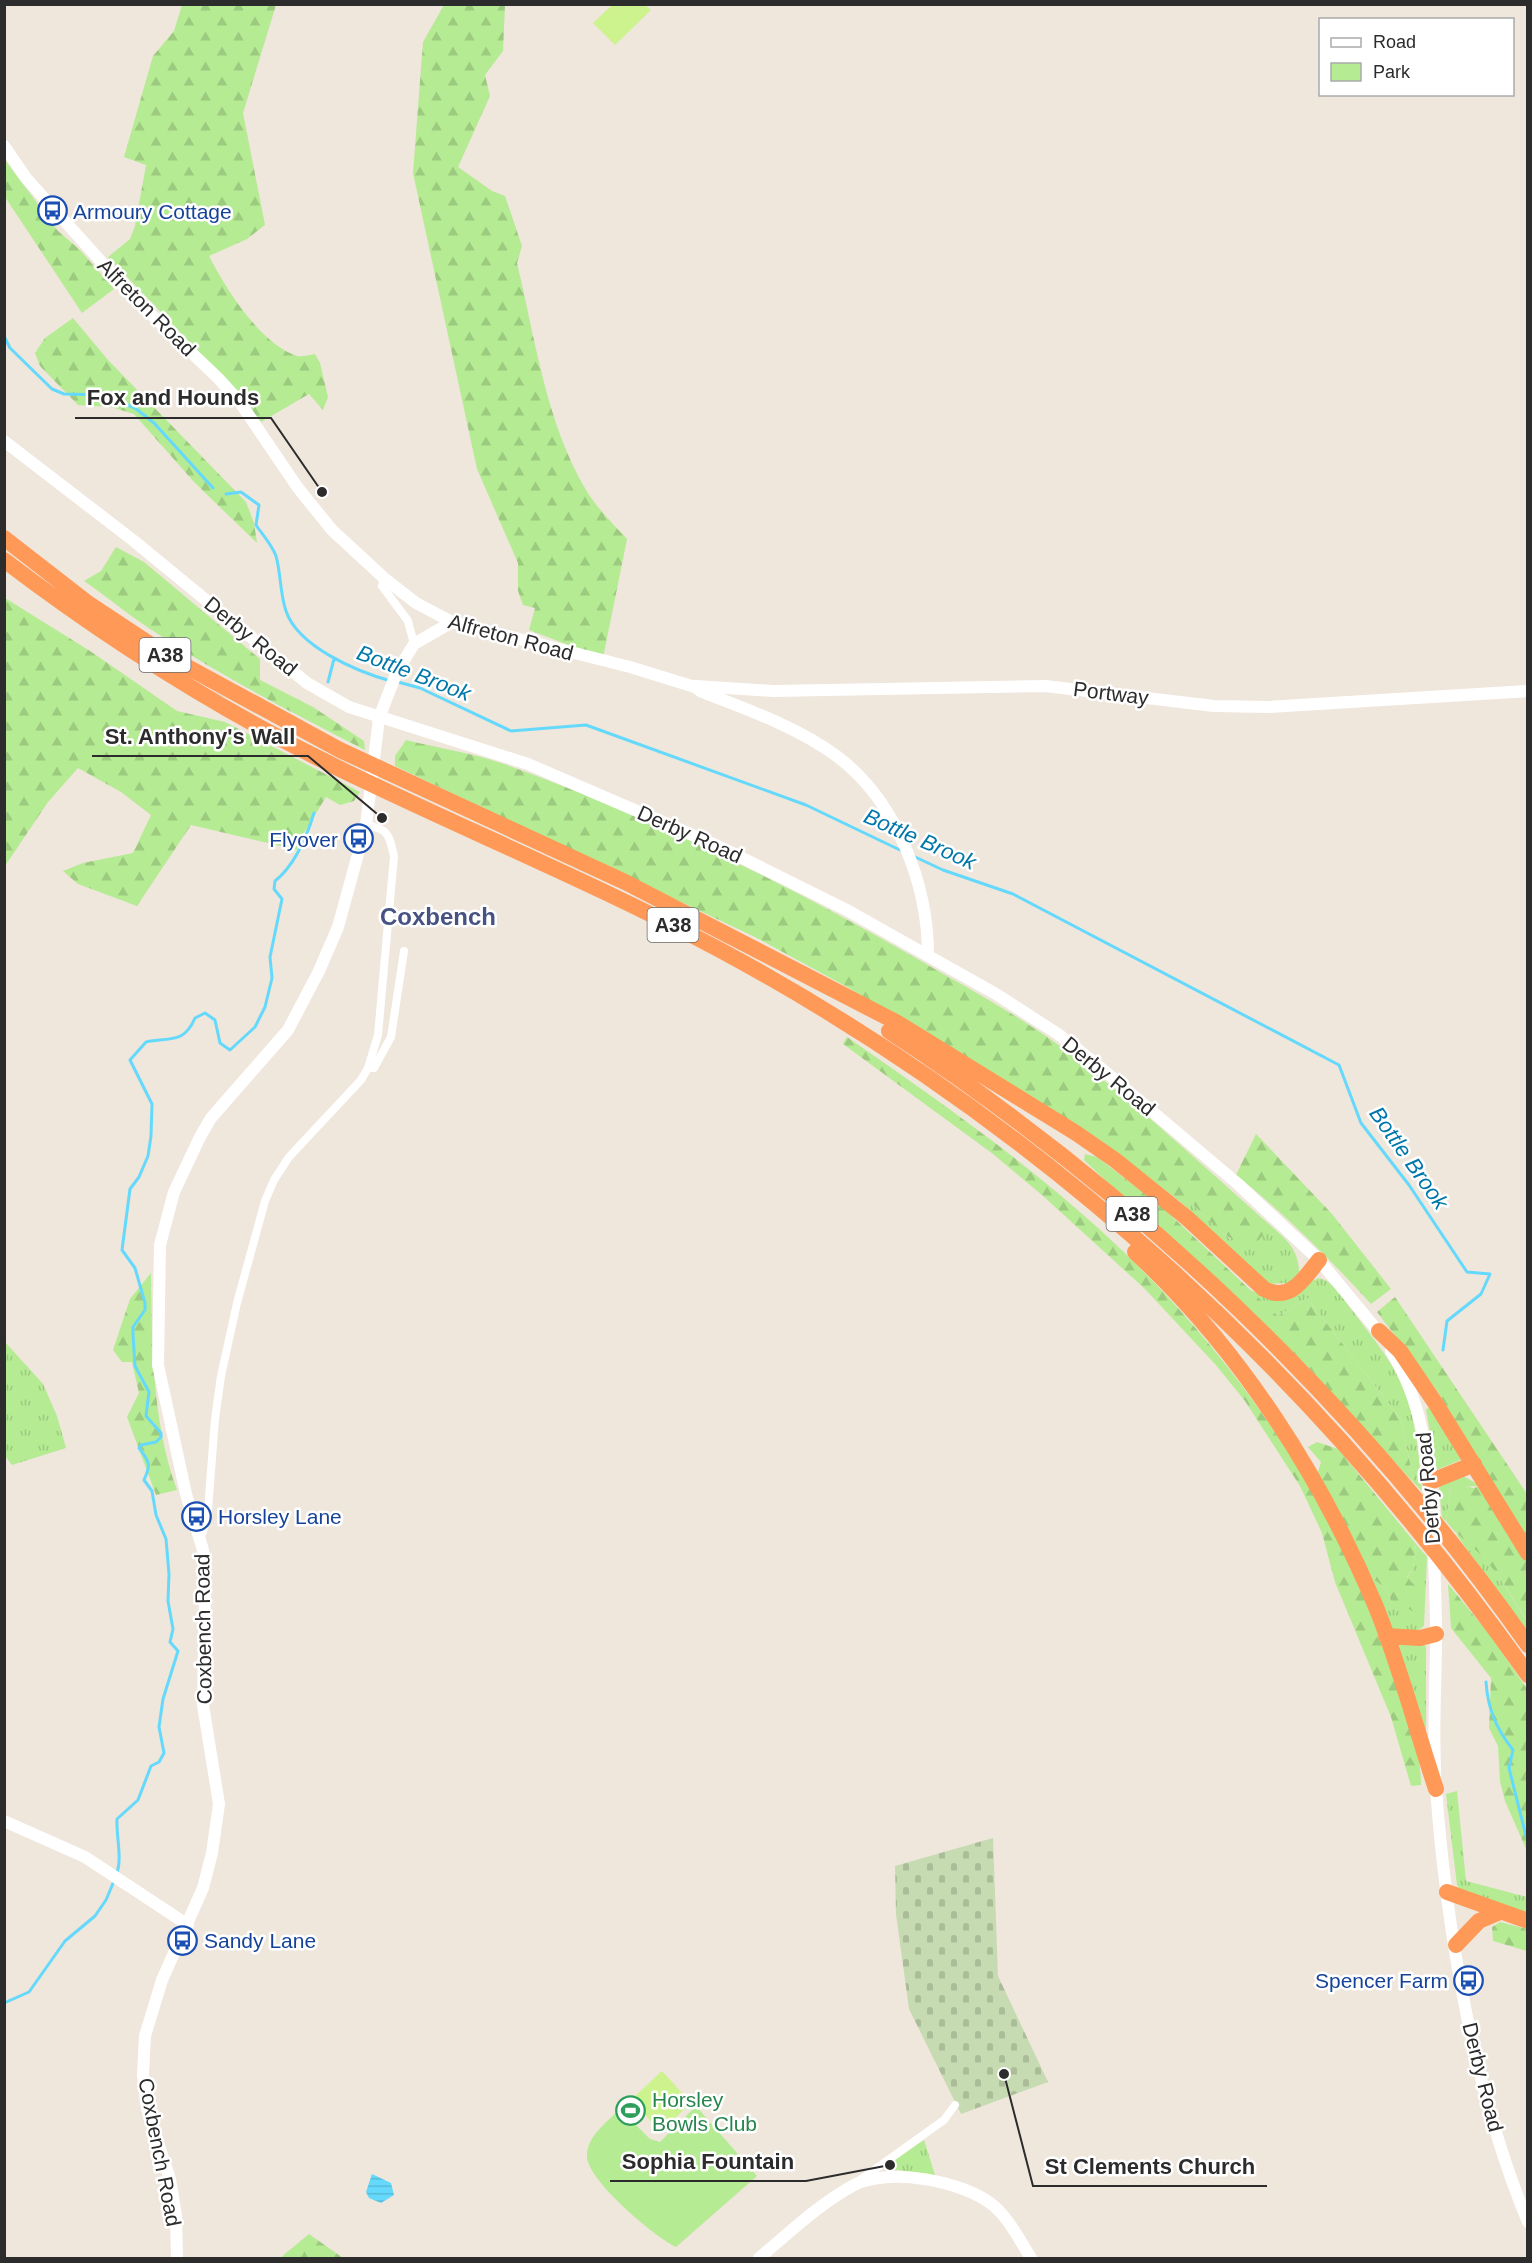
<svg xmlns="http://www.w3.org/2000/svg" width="1532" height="2263" viewBox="0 0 1532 2263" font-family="Helvetica,sans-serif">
  <defs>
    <pattern id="grass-tufts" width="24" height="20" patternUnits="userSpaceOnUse" patternTransform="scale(1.5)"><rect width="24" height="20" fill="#b5eb93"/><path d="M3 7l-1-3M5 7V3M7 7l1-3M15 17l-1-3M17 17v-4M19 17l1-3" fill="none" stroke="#9cca7f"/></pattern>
    <pattern id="forest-firs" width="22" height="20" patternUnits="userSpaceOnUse" patternTransform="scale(1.5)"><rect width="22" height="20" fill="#b5eb93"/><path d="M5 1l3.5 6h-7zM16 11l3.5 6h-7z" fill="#9cca7f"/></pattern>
    <pattern id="cemetery-stones" width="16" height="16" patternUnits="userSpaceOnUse" patternTransform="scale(1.5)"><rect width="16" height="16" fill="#c7dbb2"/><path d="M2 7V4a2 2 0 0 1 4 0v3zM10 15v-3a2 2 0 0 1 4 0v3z" fill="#abbc99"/></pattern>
    <pattern id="water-rules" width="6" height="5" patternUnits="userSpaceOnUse" patternTransform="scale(1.5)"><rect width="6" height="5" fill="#65d9fc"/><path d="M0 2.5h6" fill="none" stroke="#58bad8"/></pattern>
  </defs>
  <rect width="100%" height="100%" fill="#efe6dc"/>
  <path fill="url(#grass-tufts)" d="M1183,1204H1192L1230,1239L1259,1237L1271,1226C1286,1239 1299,1250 1299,1272L1289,1283L1266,1284Z
    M1319,1278C1333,1281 1343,1298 1351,1309C1369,1333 1390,1358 1403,1386C1416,1418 1419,1457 1422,1491L1414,1483L1401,1419L1307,1298L1278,1316L1250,1290L1270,1298Z
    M5,1342L43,1384L57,1416L66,1448L12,1465L5,1456Z
    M1431,1405L1465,1458L1437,1470L1426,1410Z
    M1463,1476L1481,1486L1451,1487L1446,1521L1442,1518L1439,1486Z
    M1456,1534C1482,1541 1512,1599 1527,1621V1632Z
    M1416,1544L1427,1557L1424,1626L1416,1632L1393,1631L1367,1575L1386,1588L1392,1603L1413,1568Z
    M1393,1643L1425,1644L1426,1648V1750Z
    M1457,1791L1466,1881L1527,1897V1915L1460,1890L1457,1885L1446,1794Z
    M924,2140L936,2178L899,2170L888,2171L885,2167Z"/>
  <path fill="url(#forest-firs)" d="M182,5H276L243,113L265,225L247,239L209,256C226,289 260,344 297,356C302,357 309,355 315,354L320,363L328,397L323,410L309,394L261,422L245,400L108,257L130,239L135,226L146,165L124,157L153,56L174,31Z
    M444,5H505L503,51L485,75L490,96L458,167L492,191L505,196L522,246L517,263C535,338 546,423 586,490C597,508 613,524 627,539L603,658L529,630L535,608L523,605L518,591V563L477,469L413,173L423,42Z
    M5,160L58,231L80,250L114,289L82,313L5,197Z
    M73,318L108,360L246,502L254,523L257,543L194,482L134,414L111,407L78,405L40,366L35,353L45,338Z
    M116,547L144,562L260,659V680L313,707L364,741L365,750C295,714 224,678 158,634C132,618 109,598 84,581L101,571Z
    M5,598L90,651L177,711L225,722L360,792L354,801L340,805L326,797L302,836L297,850L191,825L137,906L78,884L63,871L83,863L133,853L151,815L121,792L78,768L48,802L5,866Z
    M406,740C438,748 473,753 504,764C646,815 783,882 914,957C967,988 1023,1017 1072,1055C1141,1108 1206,1168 1271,1226C1267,1234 1259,1236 1256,1246C1231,1248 1211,1220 1192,1204H1183L1104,1143L849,988L757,938L395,766V756Z
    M847,1037C948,1107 1051,1179 1138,1266C1247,1375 1336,1508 1386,1654C1400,1695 1421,1741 1421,1785L1411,1786L1391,1717L1335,1582L1322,1533L1300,1486L1245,1401L1215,1364L1145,1289L1042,1195L993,1154L843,1044Z
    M1256,1134L1332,1214L1391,1289L1371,1304C1328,1257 1285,1214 1236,1175Z
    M1085,1154L1097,1157L1163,1208L1278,1316L1307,1298L1401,1419L1414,1483L1307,1366L1255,1315L1105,1180L1084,1160Z
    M151,1273C152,1346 152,1421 177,1490L156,1495L127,1417L139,1393L132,1362H122L113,1350L130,1299Z
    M1395,1297L1527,1494V1540L1438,1392L1377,1312Z
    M1317,1442L1338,1449L1416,1544L1413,1568L1407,1577L1417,1588L1416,1613L1398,1603H1392L1386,1588L1367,1575L1317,1475L1321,1462L1308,1447Z
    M1456,1483L1473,1488L1481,1486L1527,1563V1621C1513,1599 1500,1575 1482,1556C1470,1543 1456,1535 1446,1521L1451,1487Z
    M1448,1584L1490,1635L1527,1689V1851L1505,1801L1500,1781L1498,1746L1489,1728L1491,1678L1451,1628Z
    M1500,1922L1527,1929V1951L1493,1941L1492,1927Z
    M309,2234L343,2258H280Z"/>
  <path fill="url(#cemetery-stones)" d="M993,1838L998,1976L1048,2082L961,2114L909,2009L896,1914L895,1866Z"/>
  <path fill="#b5eb93" d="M696,2106L757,2176L676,2247C655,2237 588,2181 587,2157C586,2137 607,2122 620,2109L650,2139L660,2142Z"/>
  <path fill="#ccf38e" d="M612,5H645L651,10L615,45L593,23Z
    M662,2071L691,2103L660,2132L632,2099Z"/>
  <path fill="url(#water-rules)" d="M372,2174L391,2183L394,2195L381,2203L369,2198L366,2192Z"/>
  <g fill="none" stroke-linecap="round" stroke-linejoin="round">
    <path stroke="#65d9fc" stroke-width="3" d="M4,336L10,348L52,389L64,394L103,395L135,408L154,423L213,488
      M226,494L241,492L259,505L256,525C262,534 272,545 276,556C281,574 280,594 286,611C298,647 358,672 391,681
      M328,682L334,659
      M398,682L420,688L511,731L586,725L806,805L902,851
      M913,856L943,870L1013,894L1339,1065L1361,1123L1409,1185L1467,1272L1490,1274L1481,1294L1447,1321L1443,1350
      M1486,1682C1488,1710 1496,1728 1513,1750L1509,1768L1528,1844
      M116,1875C123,1860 116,1837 117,1819L138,1800L151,1766L159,1762L164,1753L159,1727L163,1699L178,1651L170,1642L173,1629L168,1601L169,1574L166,1539L156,1515L152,1491L144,1480C151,1465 150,1462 139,1448L141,1445L156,1442L161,1437V1433L146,1416L149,1392L135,1366L133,1335V1327L145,1310V1303L135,1268L122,1250L130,1189L139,1177L148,1156L151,1136L152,1104L130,1060L146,1042C170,1037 184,1044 195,1018L205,1013L215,1020L220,1043L230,1050L255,1027L265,1007L272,978L270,957L282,899L274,889L275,881C295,865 307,836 314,813
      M4,2003L29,1992L65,1941L95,1916L106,1900L114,1881"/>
    <path stroke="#fff" stroke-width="8" d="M384,578L382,586L408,621L414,644
      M368,1068H374L391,1037L404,951
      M200,1536L203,1532L208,1510L215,1419L221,1376L237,1303L265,1201L274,1180L289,1157L361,1080L368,1068L378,1035L394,856C389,835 389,829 366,825
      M860,2180L944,2120L955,2105"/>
    <path stroke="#fff" stroke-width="12" d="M4,146L26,178L133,297L218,378L239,401L298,488L332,530L384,578L416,603L452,622L630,667L695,687L702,692C747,709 799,728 838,757C896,801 928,884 928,955
      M4,441L134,541L307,683L349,707L528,764L718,846L845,909L996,994L1058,1034L1095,1063L1238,1184L1319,1260L1382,1336
      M696,686L773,691L1045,686L1214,706L1268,707L1528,691
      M1391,1351C1423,1403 1428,1457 1432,1516C1434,1555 1436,1595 1436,1634C1436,1686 1432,1737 1436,1788C1446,1928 1474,2093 1528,2222
      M4,1821L85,1857L188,1925
      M177,2258L176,2216L170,2179L147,2109L143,2075L145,2036L162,1980L203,1888L212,1853L219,1804L203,1705L205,1592L203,1550L186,1494L158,1365L160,1245L174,1192L200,1137L211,1118L288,1030L319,971L338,927L366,825L379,718L396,674L414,644L452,622
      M759,2258C789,2233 819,2204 854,2185C888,2167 965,2181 994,2206C1010,2220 1020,2241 1031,2258"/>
    <path stroke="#ff9957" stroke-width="16" d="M4,538L89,604L169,657L340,750L625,882L896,1022L1076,1133L1115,1160L1187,1218L1264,1289C1291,1303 1304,1278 1319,1260
      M4,560C109,640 220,710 338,768C465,830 595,883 720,950C1042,1123 1317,1376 1528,1675
      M889,1031C1137,1193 1357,1403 1528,1645
      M1135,1252C1240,1349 1321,1476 1376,1607C1400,1666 1416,1729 1436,1789
      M1379,1331L1400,1351L1436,1404L1528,1553
      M1430,1482L1474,1464
      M1386,1636L1420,1638L1436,1634
      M1447,1892L1528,1921
      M1456,1945L1479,1921L1500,1912"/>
  </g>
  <defs>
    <symbol id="bus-ring" viewBox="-11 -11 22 22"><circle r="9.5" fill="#fff" stroke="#1a4fb4" stroke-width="1.5"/><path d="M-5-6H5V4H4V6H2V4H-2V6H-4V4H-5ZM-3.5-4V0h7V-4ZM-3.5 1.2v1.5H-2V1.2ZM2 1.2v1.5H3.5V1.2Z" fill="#1a4fb4"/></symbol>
    <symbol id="stadium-ring" viewBox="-11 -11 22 22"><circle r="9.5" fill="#fff" stroke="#2e9e5b" stroke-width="1.5"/><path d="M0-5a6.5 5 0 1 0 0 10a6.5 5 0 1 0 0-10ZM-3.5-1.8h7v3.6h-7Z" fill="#2e9e5b"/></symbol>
  </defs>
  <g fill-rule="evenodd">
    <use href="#bus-ring" x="36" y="194" width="33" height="33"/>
    <use href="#bus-ring" x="342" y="822" width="33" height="33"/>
    <use href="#bus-ring" x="180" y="1500" width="33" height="33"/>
    <use href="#bus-ring" x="166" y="1924" width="33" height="33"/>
    <use href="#bus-ring" x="1452" y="1964" width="33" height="33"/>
    <use href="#stadium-ring" x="614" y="2094" width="33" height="33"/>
  </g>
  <g text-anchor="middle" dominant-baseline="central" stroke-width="5" stroke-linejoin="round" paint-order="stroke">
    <g fill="#fff" stroke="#6b6b6b" stroke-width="1.5">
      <rect x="139.5" y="638" width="51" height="34" rx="4.5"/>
      <rect x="647.5" y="908" width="51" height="34" rx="4.5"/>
      <rect x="1106.5" y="1197" width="51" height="34" rx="4.5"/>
    </g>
    <g font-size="20" font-weight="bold" fill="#2c2c2c">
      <text x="165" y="655">A38</text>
      <text x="673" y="925">A38</text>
      <text x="1132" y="1214">A38</text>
    </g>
    <g font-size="21" fill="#164399" stroke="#fff" text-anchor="start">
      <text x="73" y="211">Armoury Cottage</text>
      <text x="338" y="839" text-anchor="end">Flyover</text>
      <text x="218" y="1516">Horsley Lane</text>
      <text x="204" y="1940">Sandy Lane</text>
      <text x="1448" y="1980" text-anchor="end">Spencer Farm</text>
    </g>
    <g font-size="21" fill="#2c2c2c" stroke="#fff">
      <text transform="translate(147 307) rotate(45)">Alfreton Road</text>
      <text transform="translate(251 636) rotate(39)">Derby Road</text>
      <text transform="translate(511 637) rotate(15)">Alfreton Road</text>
      <text transform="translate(1111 693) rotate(7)">Portway</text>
      <text transform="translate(690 834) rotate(24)">Derby Road</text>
      <text transform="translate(1109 1076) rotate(39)">Derby Road</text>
      <text transform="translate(1428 1488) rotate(-95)">Derby Road</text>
      <text transform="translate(203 1629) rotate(-91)">Coxbench Road</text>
      <text transform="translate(1483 2077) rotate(76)">Derby Road</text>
      <text transform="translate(160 2152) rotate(79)">Coxbench Road</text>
    </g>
    <g font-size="21" fill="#27864d" stroke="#fff" text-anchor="start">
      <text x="652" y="2099">Horsley<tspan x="652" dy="24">Bowls Club</tspan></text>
    </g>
    <g font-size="22" font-style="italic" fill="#0077ab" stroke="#fff">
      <text transform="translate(414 673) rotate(21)">Bottle Brook</text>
      <text transform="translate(920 839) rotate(24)">Bottle Brook</text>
      <text transform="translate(1409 1158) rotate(55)">Bottle Brook</text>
    </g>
    <g font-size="24" font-weight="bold" fill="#465382" stroke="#fff">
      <text x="438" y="916">Coxbench</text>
    </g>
  </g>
  <path fill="none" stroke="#2c2c2c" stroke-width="2" d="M322 492L271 418H75M382 818L308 756H92M890 2165L806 2181H610M1004 2074L1033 2186H1267"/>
  <g fill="#2c2c2c" stroke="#fff" stroke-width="2">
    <circle cx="322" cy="492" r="6"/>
    <circle cx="382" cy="818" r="6"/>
    <circle cx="890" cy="2165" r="6"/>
    <circle cx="1004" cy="2074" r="6"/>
  </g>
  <g font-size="22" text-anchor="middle" font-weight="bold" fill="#2c2c2c" stroke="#fff" stroke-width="5" stroke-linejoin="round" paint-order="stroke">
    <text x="173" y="405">Fox and Hounds</text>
    <text x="200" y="744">St. Anthony's Wall</text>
    <text x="708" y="2169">Sophia Fountain</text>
    <text x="1150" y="2174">St Clements Church</text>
  </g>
  <rect width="1532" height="2263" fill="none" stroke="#2c2c2c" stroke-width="12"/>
  <rect x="1319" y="18" width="195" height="78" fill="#ffffff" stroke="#ababab" stroke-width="1.5"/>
  <rect x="1331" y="38" width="30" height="9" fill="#ffffff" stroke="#ababab" stroke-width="1.5"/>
  <text x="1373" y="48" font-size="18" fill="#2c2c2c">Road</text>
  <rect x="1331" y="63" width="30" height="18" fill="#b5eb93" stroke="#ababab" stroke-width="1.5"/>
  <text x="1373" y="78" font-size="18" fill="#2c2c2c">Park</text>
</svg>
